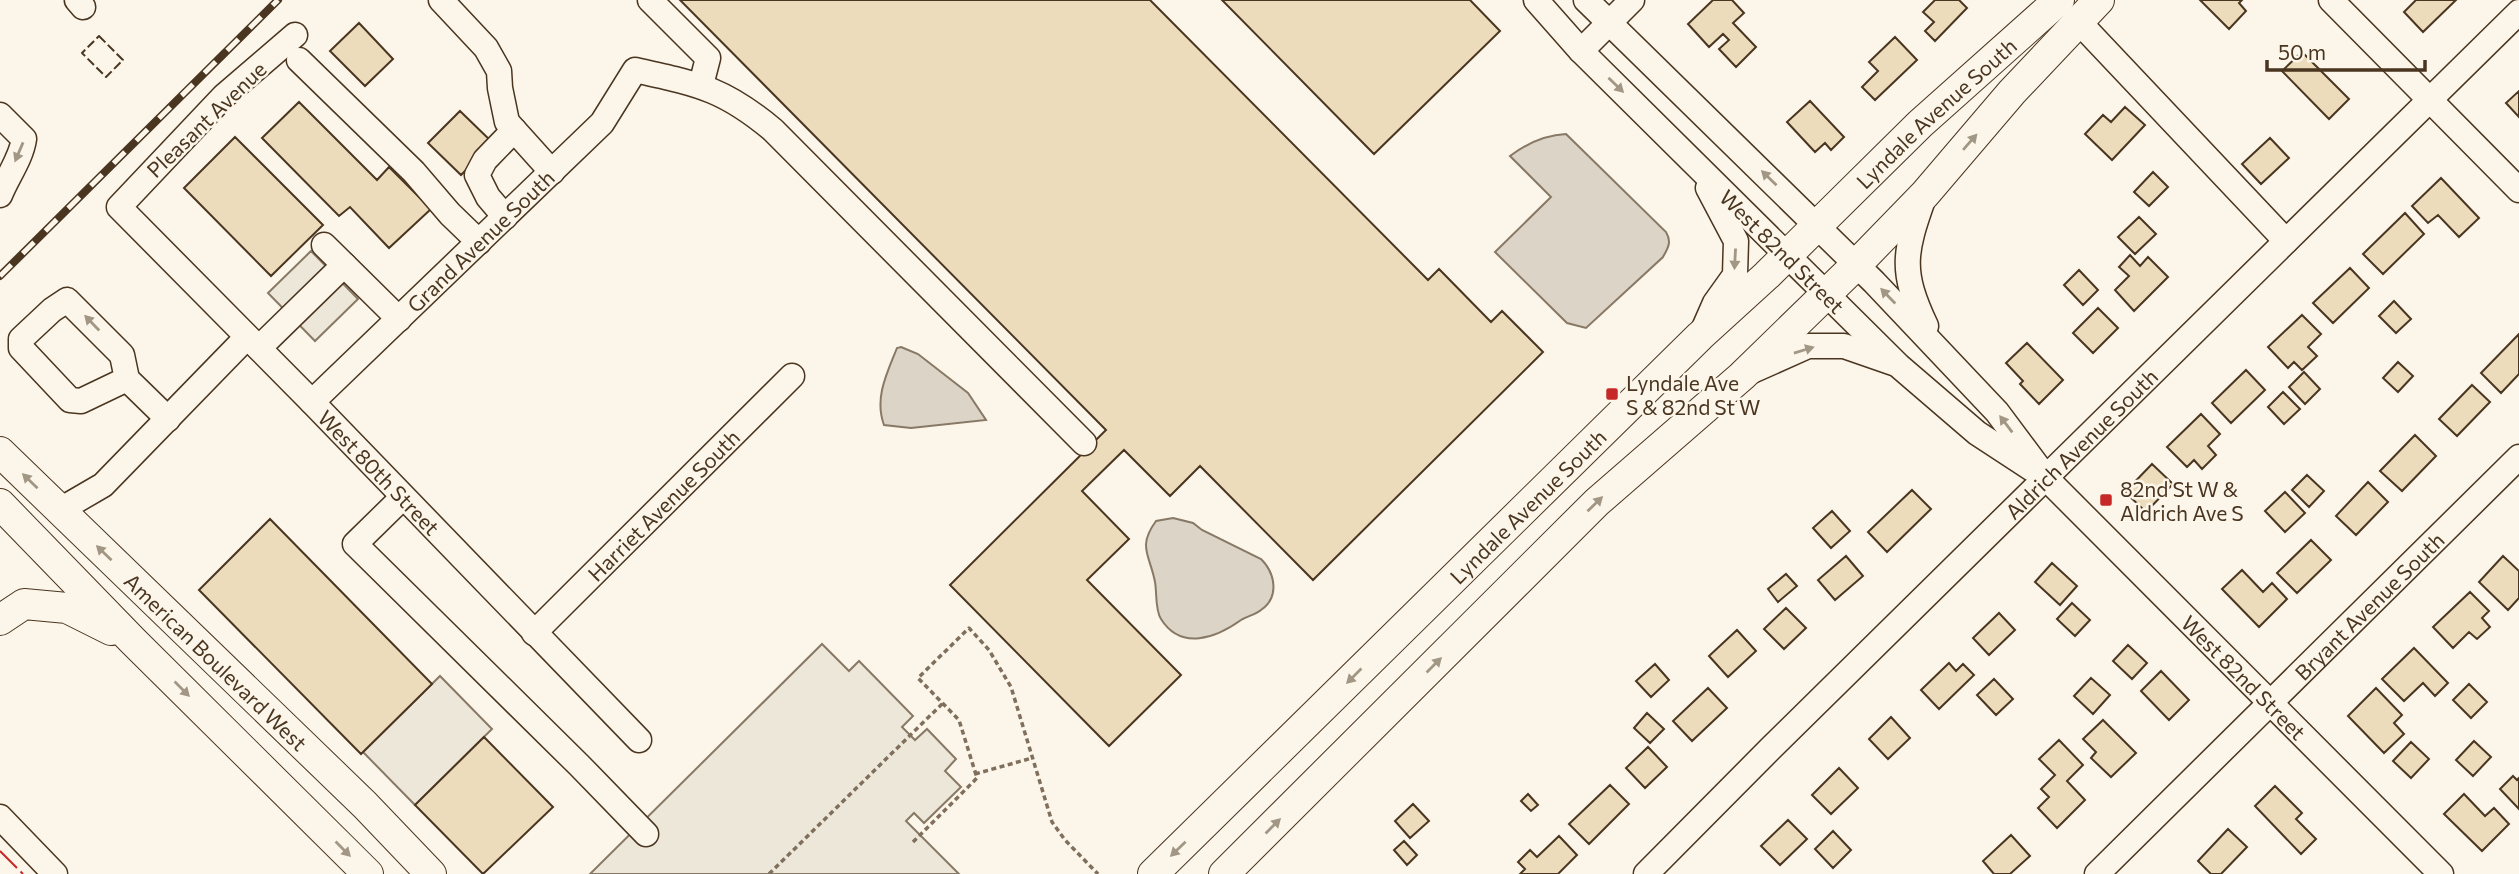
<svg xmlns="http://www.w3.org/2000/svg" width="2519" height="874" viewBox="0 0 2519 874" font-family="Commissioner,sans-serif">
  <rect width="100%" height="100%" fill="#fbf6e9"/>
  <path fill="#ede7d9" stroke="#887966" stroke-width="2" d="M311,251L358,299L315,341L268,293Z
    M822,644L849,671L859,661L913,716L902,727L915,740L927,729L956,759L945,771L961,787L924,823L914,813L906,821L959,874H590Z
    M440,676L492,729L415,805L363,752Z"/>
  <path fill="#dcd4c6" stroke="#887966" stroke-width="2" d="M1566,134L1666,232C1672,242 1668,248 1663,257L1586,328L1567,323L1495,252L1551,197L1510,156C1526,144 1546,135 1566,134Z
    M901,347L918,354L968,393L986,420L911,428L884,425C874,398 887,373 897,348Z
    M1173,518L1193,523L1202,530L1261,559C1275,573 1280,597 1261,610C1255,615 1247,616 1241,620C1216,638 1181,651 1161,619C1155,610 1157,593 1155,582C1150,555 1137,547 1156,521Z"/>
  <path fill="#ecdcbc" stroke="#4a3520" stroke-width="2" d="M680,0H1150L1428,280L1439,269L1491,322L1502,311L1543,352L1313,580L1200,466L1170,496L1124,450L1082,491L1129,539L1087,580L1181,675L1109,746L950,585L1106,430Z
    M1222,0H1470L1500,31L1374,154Z
    M1713,0H1732L1744,13L1733,23L1756,47L1736,67L1719,49L1729,40L1723,34L1709,47L1688,24Z
    M1935,0H1959L1967,8L1935,41L1925,31L1934,22L1923,12Z
    M2200,0H2242L2239,3L2246,11L2229,29Z
    M2416,0H2456L2423,32L2404,12Z
    M359,23L393,59L365,86L330,51Z
    M1895,37L1917,60L1875,100L1862,87L1878,71L1869,62Z
    M2302,52L2349,99L2329,119L2282,71Z
    M2519,91V117L2506,103Z
    M1810,101L1844,137L1831,150L1825,143L1815,152L1787,122Z
    M299,102L377,180L389,167L431,209L389,248L350,207L339,216L262,138Z
    M2125,107L2145,125L2112,160L2085,134L2103,115L2111,122Z
    M460,111L493,143L461,175L428,143Z
    M235,137L323,225L271,276L184,188Z
    M2270,138L2289,158L2261,184L2242,164Z
    M2153,172L2168,187L2149,206L2134,192Z
    M2441,178L2479,218L2459,237L2438,215L2428,223L2412,206Z
    M2405,213L2424,234L2383,274L2363,254Z
    M2139,217L2156,234L2135,254L2118,237Z
    M2130,255L2140,266L2148,257L2168,277L2134,311L2115,290L2129,276L2119,267Z
    M2350,268L2369,288L2333,323L2313,303Z
    M2079,270L2098,290L2083,305L2064,285Z
    M2394,301L2411,319L2396,333L2379,316Z
    M2098,308L2118,328L2093,353L2073,333Z
    M2302,315L2321,334L2308,347L2317,356L2302,370L2294,362L2288,368L2268,347Z
    M2519,334V374L2501,393L2481,373Z
    M2027,343L2063,380L2039,404L2020,384L2023,381L2006,363Z
    M2398,362L2413,376L2398,392L2383,378Z
    M2246,370L2265,390L2231,423L2212,403Z
    M2304,372L2320,389L2305,404L2289,387Z
    M2472,385L2490,402L2457,436L2439,419Z
    M2283,392L2300,409L2284,424L2268,407Z
    M2201,414L2220,434L2208,446L2216,455L2202,469L2194,460L2187,467L2167,447Z
    M2415,435L2436,456L2402,491L2380,471Z
    M2152,464L2173,484L2146,512L2125,492Z
    M2307,475L2324,491L2309,507L2292,490Z
    M2368,482L2388,502L2356,535L2336,516Z
    M1912,490L1931,509L1887,552L1868,532Z
    M2285,492L2305,513L2285,532L2265,511Z
    M1832,511L1850,531L1831,548L1813,528Z
    M270,519L432,684L361,754L199,590Z
    M2311,540L2331,560L2297,593L2277,573Z
    M1846,556L1863,576L1835,600L1818,580Z
    M2503,556L2519,571V598L2508,610L2479,582Z
    M2052,563L2077,586L2060,605L2035,582Z
    M2242,570L2263,592L2272,583L2287,599L2259,627L2222,589Z
    M1786,574L1797,586L1778,602L1768,589Z
    M2470,592L2489,611L2482,618L2490,627L2477,639L2469,632L2453,648L2433,627Z
    M2072,603L2090,620L2075,636L2057,619Z
    M1786,608L1806,628L1784,649L1764,629Z
    M1999,613L2015,630L1989,655L1973,638Z
    M1737,630L1756,651L1728,677L1709,656Z
    M2128,645L2147,663L2132,679L2113,661Z
    M2414,648L2448,683L2435,696L2423,683L2404,701L2382,679Z
    M1949,663L1956,671L1963,664L1974,675L1939,709L1921,690Z
    M1655,664L1669,680L1651,697L1636,681Z
    M2161,671L2189,700L2169,720L2141,691Z
    M2091,678L2110,695L2093,714L2074,696Z
    M1994,679L2013,699L1996,715L1977,695Z
    M2469,684L2487,702L2471,718L2453,700Z
    M1708,688L1727,708L1692,741L1673,721Z
    M2376,688L2402,715L2394,723L2404,734L2384,753L2348,716Z
    M1647,713L1664,729L1650,743L1634,728Z
    M1891,717L1910,738L1888,759L1869,739Z
    M2103,720L2136,753L2111,777L2091,758L2096,752L2083,739Z
    M484,737L553,807L483,874L415,805Z
    M2059,740L2083,765L2067,781L2085,800L2057,828L2038,808L2049,797L2041,789L2055,775L2039,759Z
    M2474,741L2491,757L2473,776L2456,760Z
    M2411,742L2429,759L2411,778L2393,761Z
    M1648,747L1667,767L1645,788L1626,768Z
    M1839,768L1858,788L1831,814L1812,795Z
    M2513,776L2517,780L2519,778V809L2500,789Z
    M1610,785L1629,804L1589,844L1569,824Z
    M2275,786L2302,813L2296,819L2316,839L2301,854L2255,806Z
    M1528,794L1538,805L1531,811L1521,801Z
    M2464,794L2485,816L2494,808L2509,824L2482,851L2444,814Z
    M1413,804L1429,821L1410,838L1395,821Z
    M1788,820L1807,839L1780,865L1761,846Z
    M2228,829L2247,847L2221,874H2211L2198,861Z
    M1833,831L1851,850L1833,868L1815,849Z
    M2011,835L2030,856L2010,874H1994L1983,861Z
    M1559,836L1577,855L1558,874H1520L1525,869L1518,862L1530,850L1537,857Z
    M1404,841L1417,855L1407,865L1394,850Z"/>
  <g fill="none" stroke-linecap="round" stroke-linejoin="round">
    <defs>
      <g id="minor">
        <path d="M77,0L83,7"/>
        <path d="M441,0L486,48L499,71L500,88L507,122L552,172"/>
        <path d="M650,0L708,58L701,85"/>
        <path id="s1" d="M1536,0L1581,51L1899,366L1977,433L2032,469"/>
        <path id="s2" d="M1586,0L1874,282L1997,412L2047,479L2441,874"/>
        <path d="M2331,0L2519,190"/>
        <path d="M2078,21L2286,241"/>
        <path id="s3" d="M295,35L224,96L119,207L312,402L639,740"/>
        <path d="M1581,51L1632,0"/>
        <path d="M299,60L414,172L450,214L479,242"/>
        <path d="M0,115L24,139C21,159 7,177 0,195"/>
        <path d="M1924,197C1904,253 1900,271 1926,326"/>
        <path d="M505,217L488,197L477,175L485,160L514,130"/>
        <path d="M324,245L399,319"/>
        <path d="M1704,328L1715,303L1735,275L1736,241L1708,188"/>
        <path d="M259,348L344,265"/>
        <path d="M1752,371L1808,346H1844L1893,363"/>
        <path d="M127,379L81,401L70,400L21,348V339L52,310L67,300L122,355L127,379L168,419"/>
        <path id="s4" d="M312,402L602,123L635,70C697,84 723,88 773,130L1084,443"/>
        <path d="M403,497L355,544L579,765L646,834"/>
        <path d="M60,510L103,485L247,337"/>
        <path id="s5" d="M534,633L792,376"/>
        <path d="M0,817L55,874"/>
        <path id="s6" d="M1646,874L1771,748L2519,12"/>
        <path id="s7" d="M2097,874L2519,457"/>
      </g>
      <g id="major">
        <path id="s8" d="M0,452L365,805L431,874"/>
        <path d="M0,504L133,641L368,874"/>
        <path d="M0,620L24,604L67,608L111,630"/>
        <path id="s9" d="M1153,874L1700,336L1767,275L1920,124L2059,0"/>
        <path d="M1224,874L1597,502L1742,376L1857,264L1925,194L2012,92L2099,0"/>
      </g>
    </defs>
    <use href="#minor" stroke="#4a3520" stroke-width="27"/>
    <use href="#major" stroke="#4a3520" stroke-width="32"/>
    <path stroke="#7f6f5c" stroke-width="3.5" stroke-dasharray="5 3.5" stroke-linecap="butt" d="M975,774L1032,758
      M913,842L977,778L959,720L918,678L969,628L989,650L1011,687L1052,822L1065,840L1098,874
      M769,874L943,703"/>
    <use href="#minor" stroke="#fbf6e9" stroke-width="24"/>
    <use href="#major" stroke="#fbf6e9" stroke-width="30"/>
    <defs>
      <path id="rail" d="M0,276L278,0"/>
    </defs>
    <use href="#rail" stroke="#4a3520" stroke-width="8"/>
    <use href="#rail" stroke="#fbf6e9" stroke-width="5" stroke-dasharray="16" stroke-linecap="butt"/>
    <path stroke="#4a3520" stroke-width="2" stroke-dasharray="9 3.5" stroke-linecap="butt" d="M99,36L123,60L106,77L82,53Z"/>
    <path stroke="#c62828" stroke-width="2" stroke-dasharray="24 5 3.5 5" stroke-linecap="butt" d="M0,851L23,874"/>
  </g>
  <defs><path id="oneway-solid" d="M-6-.8H1V-3.2L6.5 0L1 3.2V.8H-6Z" transform="scale(1.75)"/></defs>
  <g fill="#a29684">
    <use href="#oneway-solid" transform="translate(1616 85) rotate(44)"/>
    <use href="#oneway-solid" transform="translate(1970 142) rotate(-49)"/>
    <use href="#oneway-solid" transform="translate(19 152) rotate(113)"/>
    <use href="#oneway-solid" transform="translate(1769 178) rotate(-136)"/>
    <use href="#oneway-solid" transform="translate(1735 259) rotate(93)"/>
    <use href="#oneway-solid" transform="translate(1888 296) rotate(-134)"/>
    <use href="#oneway-solid" transform="translate(92 323) rotate(-134)"/>
    <use href="#oneway-solid" transform="translate(1804 350) rotate(-17)"/>
    <use href="#oneway-solid" transform="translate(2006 424) rotate(-127)"/>
    <use href="#oneway-solid" transform="translate(30 481) rotate(-136)"/>
    <use href="#oneway-solid" transform="translate(1595 504) rotate(-44)"/>
    <use href="#oneway-solid" transform="translate(104 553) rotate(-136)"/>
    <use href="#oneway-solid" transform="translate(1434 665) rotate(-45)"/>
    <use href="#oneway-solid" transform="translate(1354 676) rotate(135)"/>
    <use href="#oneway-solid" transform="translate(182 689) rotate(45)"/>
    <use href="#oneway-solid" transform="translate(1273 826) rotate(-45)"/>
    <use href="#oneway-solid" transform="translate(343 849) rotate(45)"/>
    <use href="#oneway-solid" transform="translate(1178 849) rotate(136)"/>
  </g>
  <g fill="#c62828" stroke="#fbf6e9" stroke-width="2.5">
    <rect x="1605" y="387" width="14" height="14" rx="3.5"/>
    <rect x="2099" y="493" width="14" height="14" rx="3.5"/>
  </g>
  <g text-anchor="middle" dominant-baseline="central" stroke-width="5" stroke-linejoin="round" paint-order="stroke">
    <g font-size="21" fill="#4a3520" stroke="#fbf6e9">
      <text stroke="none"><textPath href="#s9" startOffset="1092">Lyndale Avenue South</textPath></text>
      <text transform="translate(206 119) rotate(-44)">Pleasant Avenue</text>
      <text stroke="none"><textPath href="#s4" startOffset="233">Grand Avenue South</textPath></text>
      <text stroke="none"><textPath href="#s1" startOffset="352">West 82nd Street</textPath></text>
      <text stroke="none"><textPath href="#s6" startOffset="612">Aldrich Avenue South</textPath></text>
      <text stroke="none"><textPath href="#s3" startOffset="618">West 80th Street</textPath></text>
      <text stroke="none"><textPath href="#s5" startOffset="182">Harriet Avenue South</textPath></text>
      <text stroke="none"><textPath href="#s9" startOffset="525">Lyndale Avenue South</textPath></text>
      <text stroke="none"><textPath href="#s7" startOffset="382">Bryant Avenue South</textPath></text>
      <text stroke="none"><textPath href="#s8" startOffset="301">American Boulevard West</textPath></text>
      <text stroke="none"><textPath href="#s2" startOffset="945">West 82nd Street</textPath></text>
    </g>
    <g font-size="21" fill="#4a3520" stroke="#fbf6e9" text-anchor="start">
      <text x="1626" y="382">Lyndale Ave<tspan x="1626" dy="24">S &amp; 82nd St W</tspan></text>
      <text x="2120" y="488">82nd St W &amp;<tspan x="2120" dy="24">Aldrich Ave S</tspan></text>
    </g>
  </g>
  <path d="M2267 60v10h158v-10" fill="none" stroke="#4a3520" stroke-width="3.5"/>
  <text x="2278" y="60" font-size="21" fill="#4a3520" stroke="#fbf6e9" stroke-width="5" paint-order="stroke">50 m</text>
</svg>
